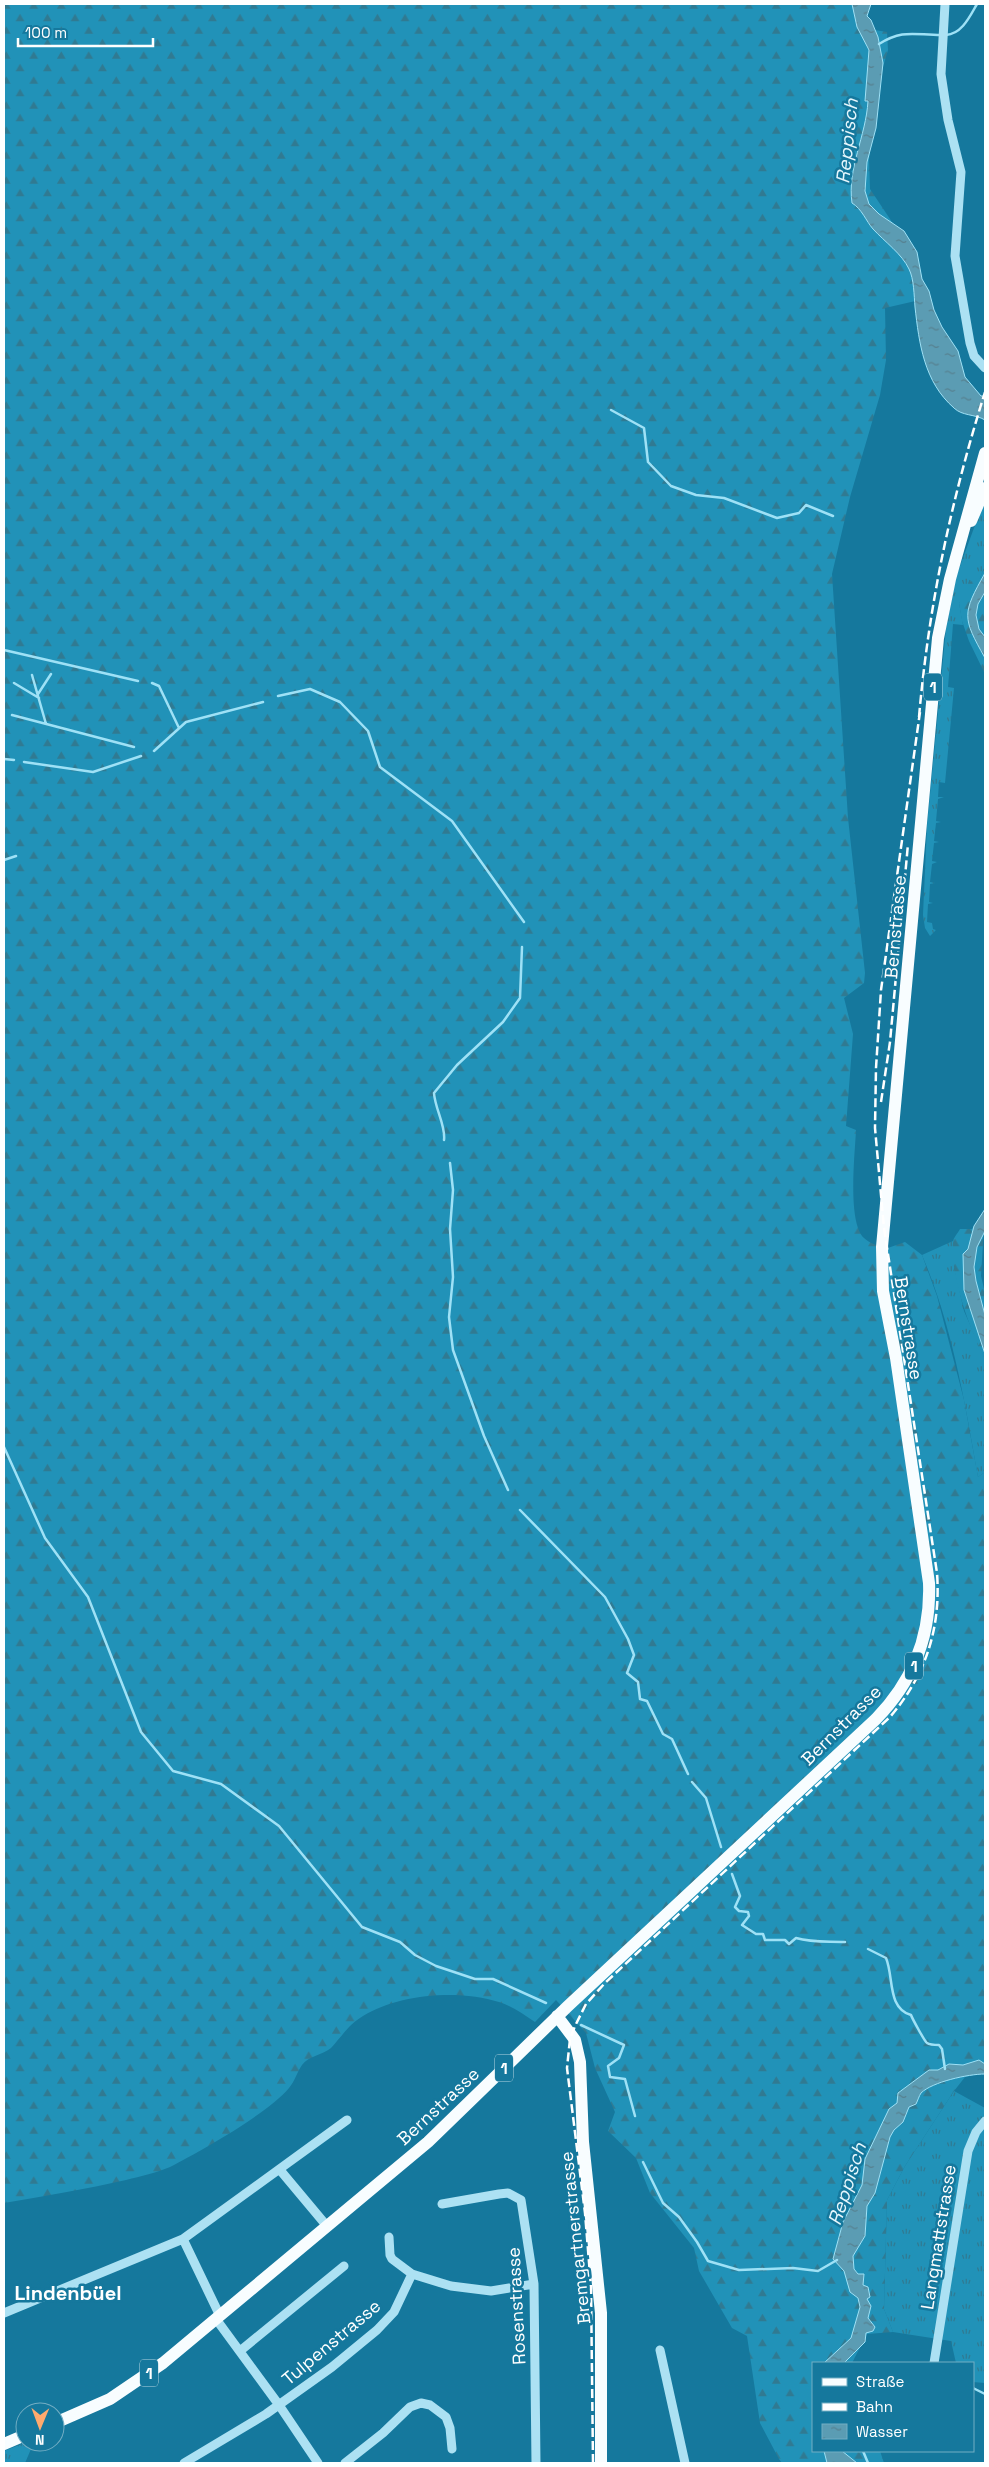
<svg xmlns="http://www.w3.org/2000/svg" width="989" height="2467" viewBox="0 0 989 2467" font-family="'Space Grotesk',sans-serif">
  <defs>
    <pattern id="grass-tufts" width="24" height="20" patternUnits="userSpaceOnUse" patternTransform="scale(1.25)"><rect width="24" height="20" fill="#2192b8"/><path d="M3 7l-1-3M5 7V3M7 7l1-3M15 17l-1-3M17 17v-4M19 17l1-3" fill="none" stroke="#307a92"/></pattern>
    <pattern id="forest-firs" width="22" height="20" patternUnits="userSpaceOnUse" patternTransform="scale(1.25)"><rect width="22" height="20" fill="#2192b8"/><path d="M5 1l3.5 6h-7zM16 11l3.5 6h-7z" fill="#307a92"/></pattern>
    <pattern id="water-ripples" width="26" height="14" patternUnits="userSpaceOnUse" patternTransform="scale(1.25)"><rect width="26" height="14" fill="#5b9cb3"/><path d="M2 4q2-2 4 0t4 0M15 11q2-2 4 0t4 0" fill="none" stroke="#56808f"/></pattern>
  </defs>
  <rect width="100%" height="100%" fill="#15789d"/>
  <path fill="url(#grass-tufts)" d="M985,498V566L980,578L959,603L963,625L953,624L948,687L954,688L945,783L939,782L938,797H944L938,799L936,821L941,822L936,823L934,841L939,842L934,843L932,861L937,862L932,864L930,882L935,883L930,884L929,902L933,903L928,904L927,922L932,923L933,929L936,930L930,936L925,928L923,915L927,826L946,629L956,577Z
    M953,1241L955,1271L964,1311L985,1359V1472L978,1477C965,1402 952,1325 922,1255Z
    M954,2091L985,2108V2383L973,2382V2363H956L951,2341L893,2332L884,2309L887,2200L905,2166Z
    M27,2442H34L25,2463H4V2451Z"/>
  <path fill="url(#forest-firs)" d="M4,4H864L862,28L887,32L888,50L880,77L869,159L870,189L908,246L924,299L885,308L886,360L880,395L850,497L832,574L848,818L865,973L864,983L844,998L853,1034L846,1126L856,1130C855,1153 847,1222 864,1238C869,1243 879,1246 885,1249L905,1242L922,1255L937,1296L964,1400L978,1477L985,1472V2073L965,2077L954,2091L905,2166L887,2200L884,2309L893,2332L867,2334L852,2363H813V2451H880L884,2463H782L779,2459L760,2423L747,2336L732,2328L699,2271L694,2248L650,2193L636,2158L608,2131L615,2112L595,2068L586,2033L556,2000L535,2022C523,2014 512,2006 499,2002C459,1989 398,1994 363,2016C349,2024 342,2036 331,2048C323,2055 308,2056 302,2065C297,2072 295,2081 289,2088C267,2114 201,2151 170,2167C156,2173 141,2176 126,2180C86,2189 45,2196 4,2203Z
    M985,566V674L969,641L962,621L959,603L969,582L980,578Z
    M985,1210L981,1276L985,1293V1359C970,1330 950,1276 953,1242C953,1238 958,1233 960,1229H972Z"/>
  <path fill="url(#water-ripples)" stroke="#9ee1f6" d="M852,4H871L867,16L871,20L878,37L883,63L876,128L867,162L865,191L869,204L879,214L904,231L917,252L922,279L929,291L934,310L942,327L958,351L965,377L981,396H985V420C975,414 962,416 954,408C924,382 919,343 915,307C914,295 914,279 909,269C902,254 885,242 873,229C866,221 862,209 852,203C847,169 866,136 868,101H865L869,50L857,27Z
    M985,573V592L978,604L976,615L979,629L985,637V658C962,617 962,614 985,573Z
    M985,1209V1231L977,1247L974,1267L976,1281L985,1315V1354L964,1290L963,1254L968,1249L974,1226Z
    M979,2060L985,2064V2074C968,2074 932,2082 921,2093C919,2096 918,2100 916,2104L909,2107L903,2122L894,2130L890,2137L875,2193L867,2206L865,2236L853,2256L854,2269L858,2274H864L863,2285L868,2287L870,2297L867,2299L871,2306L868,2318L875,2327L873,2331L866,2333L865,2342L844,2363H824L851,2338L860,2307L858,2298L850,2292L844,2271L833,2259L843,2222L862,2185L865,2159L889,2109L897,2103L898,2093L929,2070H938L949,2064L963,2065Z
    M824,2451H842L857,2463H827Z"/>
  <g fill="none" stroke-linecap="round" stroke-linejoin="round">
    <path stroke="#9ee1f6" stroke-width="2.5" d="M946,35C962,34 970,16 977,4
      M879,44C903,29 914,35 941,35
      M611,410L644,428L648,462L671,486L696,495L724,498L777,518L799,513L806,505L833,516
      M4,650L138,681
      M32,675L46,724
      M14,683L39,698
      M152,683L159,686L179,728
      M38,694L51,674
      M278,696L310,689L340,702L368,731L380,767L452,821L524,922
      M12,715L134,747
      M154,751L186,722L263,702
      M4,759L14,760
      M24,762L93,772L141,756
      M4,860L16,856
      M444,1140C446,1126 435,1109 434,1093L457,1065L503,1022L520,998L522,947
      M450,1163L453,1190L450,1229L453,1277L449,1317L453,1350L484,1436L508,1490
      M4,1447L45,1538L88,1597L141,1732L173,1771L221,1784L279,1826L362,1927L400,1942L415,1955L436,1966L475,1979H493L546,2003
      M520,1510L605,1597L628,1639L634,1655L627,1673L638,1682L640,1699L647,1701L663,1734L672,1739L688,1774
      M692,1782L706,1798L721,1847
      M732,1874L740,1896L735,1907L739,1911L748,1912L749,1916L742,1925L756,1934H763L765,1940H785L789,1944L796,1938C813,1943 828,1941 845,1942
      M868,1949L886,1958C894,1977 887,2008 911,2015C912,2018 925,2042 927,2043C930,2045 935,2045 939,2045L942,2049L945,2069
      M581,2025L624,2045L619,2058L608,2066L610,2077L625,2079L635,2116
      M643,2162L663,2203L679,2217L697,2242L708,2261L739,2270L793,2268L818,2271L837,2260
      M973,2388L985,2394
      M863,2451L868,2463"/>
    <path stroke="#ace1f3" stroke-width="9" d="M945,4L941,74L948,120L961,172L955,256L970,343L974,356L985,368
      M280,2170L326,2225
      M442,2204L499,2194L508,2193L521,2200L534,2284L536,2463
      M389,2237L390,2255L392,2259L412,2274L451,2286L491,2291L534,2284
      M183,2239L220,2316
      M4,2313L183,2239L347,2120
      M216,2319L279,2405L318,2463
      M660,2350L685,2463
      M240,2351L344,2266
      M934,2363L968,2151L976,2132L985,2121
      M184,2463L266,2414L332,2367L377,2330L394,2312L412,2274
      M345,2463L383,2433L410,2407L421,2403L430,2405L446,2417L450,2428L452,2449"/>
    <path stroke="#f8fdff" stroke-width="12" d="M971,521L985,488
      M557,2016L575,2040L580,2062L583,2142L601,2313V2463
      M55,2423L110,2399L163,2363L428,2142L568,2006L876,1719C913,1681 931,1636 929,1583L896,1358L883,1291L882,1247L938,638L950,579L985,453
      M4,2444L25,2435"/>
    <path stroke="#fff" stroke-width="2.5" stroke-dasharray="9 4" stroke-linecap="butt" d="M919,717C929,603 951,501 985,392
      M881,1102L890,1042L908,844
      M593,2463L591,2287L585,2213L567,2068L570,2039L575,2026L586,2004L605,1983L890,1717C926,1675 941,1628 937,1573L884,1228L875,1128L876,1068L881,990L920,712"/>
  </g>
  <g text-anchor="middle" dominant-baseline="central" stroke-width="5" stroke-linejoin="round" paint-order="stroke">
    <g fill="#15789d" stroke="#b9d6e2" stroke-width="1">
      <rect x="924" y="673.5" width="18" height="27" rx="4"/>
      <rect x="905" y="1652.5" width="18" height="27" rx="4"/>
      <rect x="495" y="2054.5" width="18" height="27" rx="4"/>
      <rect x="140" y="2359.5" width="18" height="27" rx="4"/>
    </g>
    <g font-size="16" font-weight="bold" fill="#fff">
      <text x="933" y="687">1</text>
      <text x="914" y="1666">1</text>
      <text x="504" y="2068">1</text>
      <text x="149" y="2373">1</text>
    </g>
    <g font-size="18" fill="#fff" stroke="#15789d">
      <text transform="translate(895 927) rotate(-85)">Bernstrasse</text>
      <text transform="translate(909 1328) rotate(81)">Bernstrasse</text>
      <text transform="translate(841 1725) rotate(-45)">Bernstrasse</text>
      <text transform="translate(438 2106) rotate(-43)">Bernstrasse</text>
      <text transform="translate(938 2237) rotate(-81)">Langmattstrasse</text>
      <text transform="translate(575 2238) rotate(-96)">Bremgartnerstrasse</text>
      <text transform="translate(516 2306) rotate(-93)">Rosenstrasse</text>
      <text transform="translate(331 2342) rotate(-40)">Tulpenstrasse</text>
    </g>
    <g font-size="19" font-style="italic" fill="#e6f7fd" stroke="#15789d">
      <text transform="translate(847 141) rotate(-84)">Reppisch</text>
      <text transform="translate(847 2184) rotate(-72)">Reppisch</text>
    </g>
    <g font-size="20" font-weight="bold" fill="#fff" stroke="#15789d">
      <text x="68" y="2293">Lindenbüel</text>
    </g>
  </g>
  <rect width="989" height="2467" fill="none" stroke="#ffffff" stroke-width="10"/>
  <rect x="812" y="2362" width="162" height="90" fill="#15789d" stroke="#73aec4"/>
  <rect x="822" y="2378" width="25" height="8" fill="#f8fdff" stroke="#73aec4"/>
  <text x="856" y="2387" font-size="15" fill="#ffffff">Straße</text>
  <rect x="822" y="2403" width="25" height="8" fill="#ffffff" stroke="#73aec4"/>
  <text x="856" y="2412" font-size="15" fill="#ffffff">Bahn</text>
  <rect x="822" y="2424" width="25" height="15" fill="url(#water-ripples)" stroke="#73aec4"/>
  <text x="856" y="2437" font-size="15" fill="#ffffff">Wasser</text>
  <g transform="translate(40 2427) rotate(181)"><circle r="24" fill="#15789d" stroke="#73aec4"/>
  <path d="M0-4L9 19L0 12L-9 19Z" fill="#ffaa6e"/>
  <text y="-8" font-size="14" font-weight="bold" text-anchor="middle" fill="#ffffff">N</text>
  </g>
  <path d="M18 38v8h135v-8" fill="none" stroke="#ffffff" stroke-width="2.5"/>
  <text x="25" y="38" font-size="15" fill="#ffffff" stroke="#15789d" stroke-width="4" paint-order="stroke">100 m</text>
</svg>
